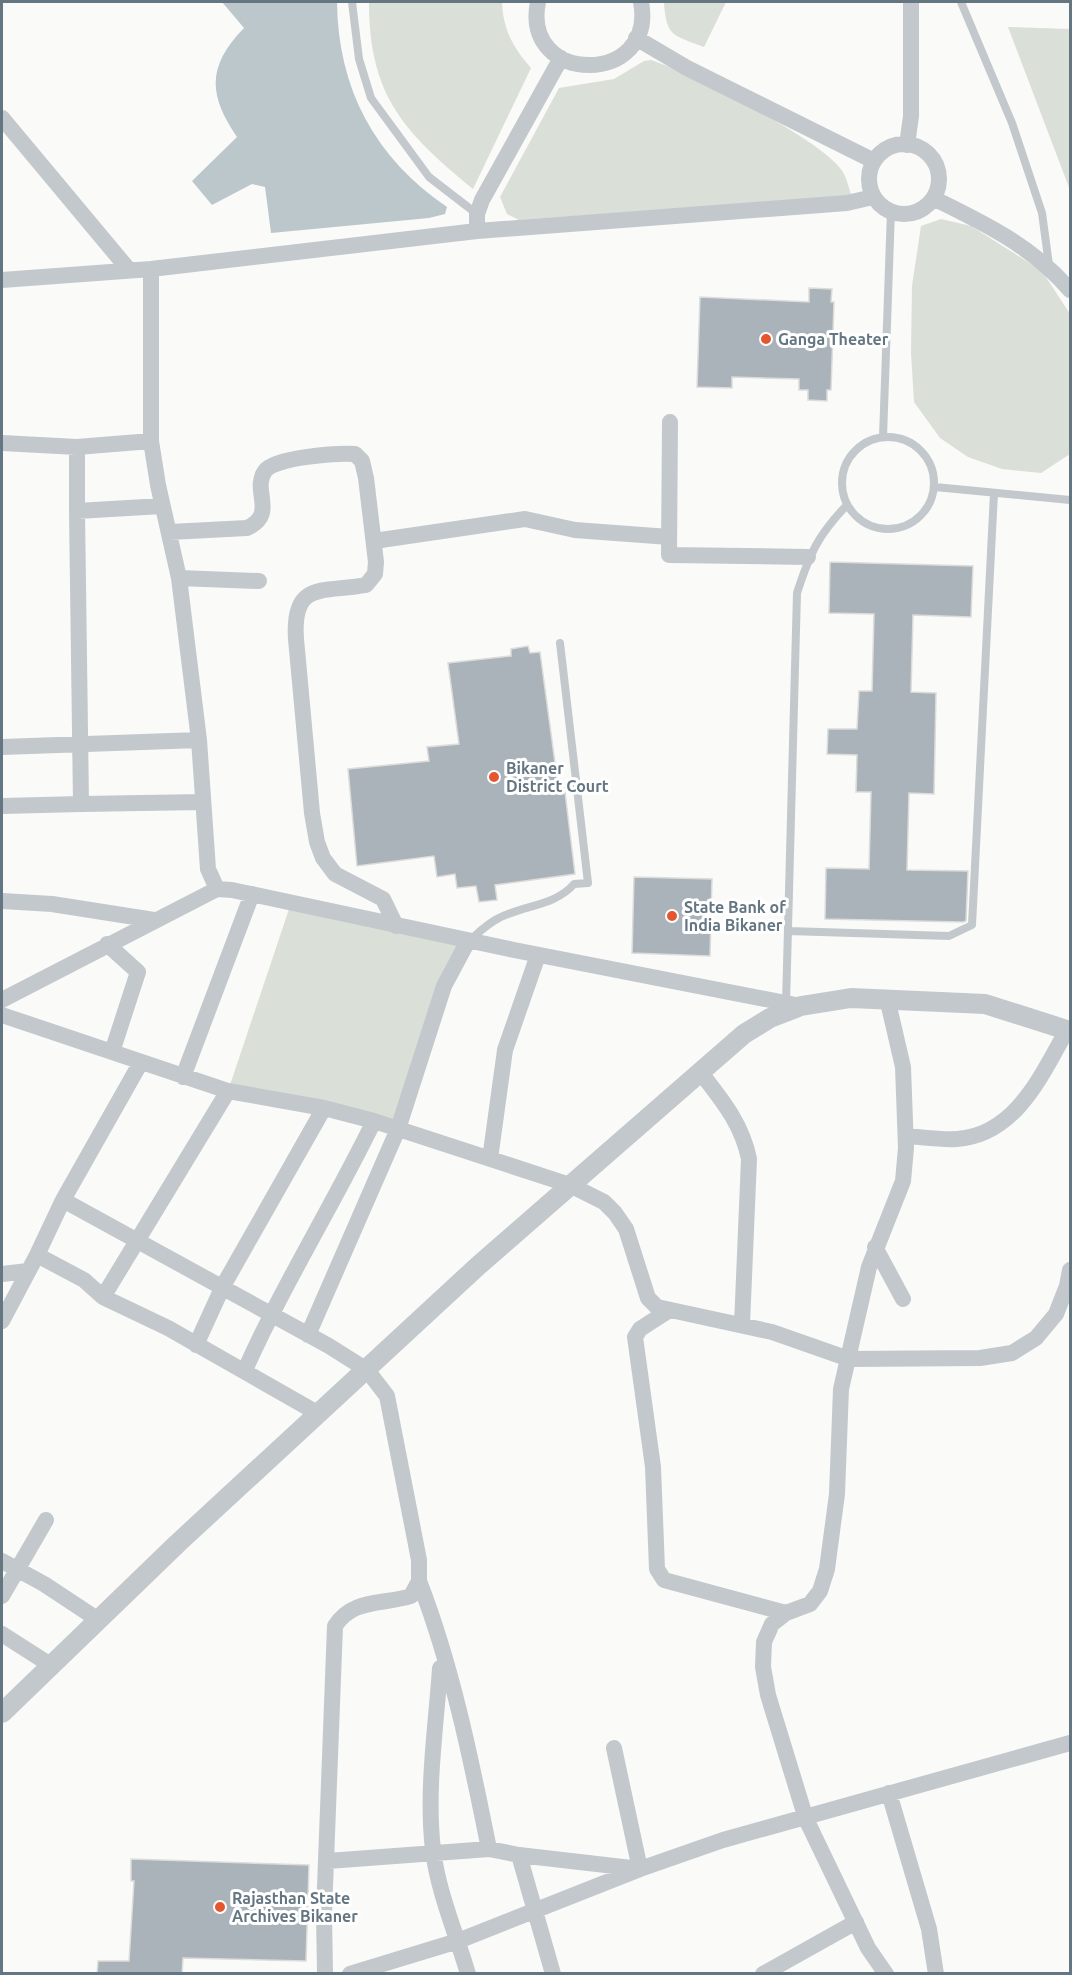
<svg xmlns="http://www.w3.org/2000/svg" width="1072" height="1975" viewBox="0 0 1072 1975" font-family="Ubuntu,sans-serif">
  <rect width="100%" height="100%" fill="#fafaf8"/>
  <path fill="#dadfd7" d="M369,2H502C503,29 513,48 531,68L473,189C404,132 369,96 369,2Z
    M664,2H726L704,47C673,35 666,37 664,2Z
    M1008,27L1070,29V190Z
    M651,60C690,73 816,137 840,168C846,175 848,185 851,194L848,196L519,220L507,214L500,197L559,88L614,79L644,61Z
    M941,219L971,226L1042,271L1070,314V454L1041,473L1002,469L968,457L940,438L914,402L911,353L912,286L921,226Z
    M291,903L468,941L398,1129L228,1091Z"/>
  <path fill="#bbc7cb" d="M222,2H337C338,89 375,158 447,207L445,214L429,218L271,233L265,187L252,184L212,205L192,181L237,137C208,95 207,66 244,28Z"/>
  <path fill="#aab3b9" stroke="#dcdcda" stroke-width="1.5" d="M809,288L832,289L831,302H834L831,390H827V401L808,400V390H799V379L732,377V388L697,387L700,297L809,302Z
    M830,562L973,566L971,617L913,615L911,692L936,693L934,794L909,793L907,870L968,871L966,921L963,922L825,919L826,868L869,869L871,792H856L857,755L827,754L828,729H857L859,691H872L874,614L829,613Z
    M528,646L530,653L540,652L558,785L564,784L575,874L495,885L497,900L479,902L476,886L457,888L455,874L437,877L434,856L357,866L348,769L429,761L427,747L459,744L448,663L511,656V649Z
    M634,877L712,879L710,956L632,953Z
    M131,1859L309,1865L306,1961L183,1958L182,1974H97L98,1961H129L134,1881H131Z"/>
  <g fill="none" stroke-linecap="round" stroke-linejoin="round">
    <path stroke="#c3c8cc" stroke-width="8" d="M352,2L359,59L371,98L429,177L477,214
      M961,2L1012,123L1042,213L1049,265
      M842 483a46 46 0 1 1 92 0a46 46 0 1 1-92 0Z
      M883,437L891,211
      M935,487L1070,500
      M788,931L949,936L972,925L994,493
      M469,941C478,933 488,923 499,918C524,905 555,906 574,884L588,883L560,643
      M786,1003L797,593C810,553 818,535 847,505"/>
    <path stroke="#c3c8cc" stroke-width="16" d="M538,2C521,86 657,86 641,2
      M636,38L687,68L874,161
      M2,118L129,270
      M869 179a35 35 0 1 1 70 0a35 35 0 1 1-70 0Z
      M907,145L911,116V2
      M935,199C986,224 1033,247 1070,290
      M477,231V214L482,200L561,58
      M151,269V441L158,485L179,578L199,740L208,869L217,889
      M2,280L151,269L477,231L847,203L873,197
      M670,422L669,555L808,557
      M2,443L77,447V511
      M77,447L151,441
      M170,532L247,528C278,514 251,490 265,471C274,457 339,453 355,454L362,461L366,478L376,562L375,574L366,585C323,593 292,580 296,639L312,813L317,842L323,858L335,874L383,899L396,926
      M374,541L525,519L575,530L669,537
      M179,578L259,581
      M2,747L199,740
      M81,804L202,802
      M2,806L81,804L77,511L162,506
      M2,901L52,904L154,920
      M107,944L138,972L112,1052
      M2,1000L217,889L232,890L514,950L801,1006
      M2,1015L228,1091L324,1108L374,1121L570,1185L604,1202L615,1213L626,1229L648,1298L657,1307L772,1332L849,1359L980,1358L1012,1353L1036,1338L1056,1314L1067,1286L1070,1270
      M141,1062L63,1200L37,1255L84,1280L103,1297L228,1091
      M701,1073C722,1100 742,1124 749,1159L742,1325
      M183,1077L252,894
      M906,1136C922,1137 940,1140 957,1139C1016,1135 1042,1074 1067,1030
      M490,1159L505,1050L538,955
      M63,1200L329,1346L367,1370L387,1396L419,1560V1581L411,1596C383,1605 353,1598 335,1626L324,1913L325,1974
      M875,1247L903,1299
      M2,1274L28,1271
      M103,1297L168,1328L319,1414
      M668,1311L640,1329L635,1337L653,1467L657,1569L664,1580L786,1613
      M2,1321L37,1255
      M308,1335L398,1129L444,986L468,941
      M196,1345L223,1286L324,1108
      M245,1370C283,1285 333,1205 374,1121
      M2,1561L44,1584L97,1619
      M419,1581C452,1666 471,1759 489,1849L519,1855L553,1974
      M2,1596L46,1520
      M2,1634L52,1666
      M440,1668C436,1728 426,1790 433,1850C438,1892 456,1933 468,1974
      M889,1793L929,1929L936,1974
      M519,1855L640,1869L614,1748
      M328,1861L489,1849
      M350,1974L458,1941L640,1869L723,1840L1070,1743
      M763,1974L856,1922
      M886,1974L868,1948L806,1819L768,1695L763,1667L764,1642L772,1624L786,1613L810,1604L820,1591L827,1569L837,1494L841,1389L869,1267L903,1181L906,1148L903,1067L887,998"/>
    <path stroke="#c3c8cc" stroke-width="20" d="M2,1713L178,1543L479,1265L744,1034L770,1018L801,1006L851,998L985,1004L1070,1031"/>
  </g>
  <g fill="#e4572e" stroke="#fff" stroke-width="2">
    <circle cx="766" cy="339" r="6"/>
    <circle cx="494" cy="777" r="6"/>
    <circle cx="672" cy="916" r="6"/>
    <circle cx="220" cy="1907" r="6"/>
  </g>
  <g text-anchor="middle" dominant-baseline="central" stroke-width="6" stroke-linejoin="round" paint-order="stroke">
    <g font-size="16" font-weight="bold" fill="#657683" stroke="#fff" text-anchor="start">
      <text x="778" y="339">Ganga Theater</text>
      <text x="506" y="768">Bikaner<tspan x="506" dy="18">District Court</tspan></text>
      <text x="684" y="907">State Bank of<tspan x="684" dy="18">India Bikaner</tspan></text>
      <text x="232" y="1898">Rajasthan State<tspan x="232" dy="18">Archives Bikaner</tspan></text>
    </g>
  </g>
  <rect width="1072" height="1975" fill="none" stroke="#657683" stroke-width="6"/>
</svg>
